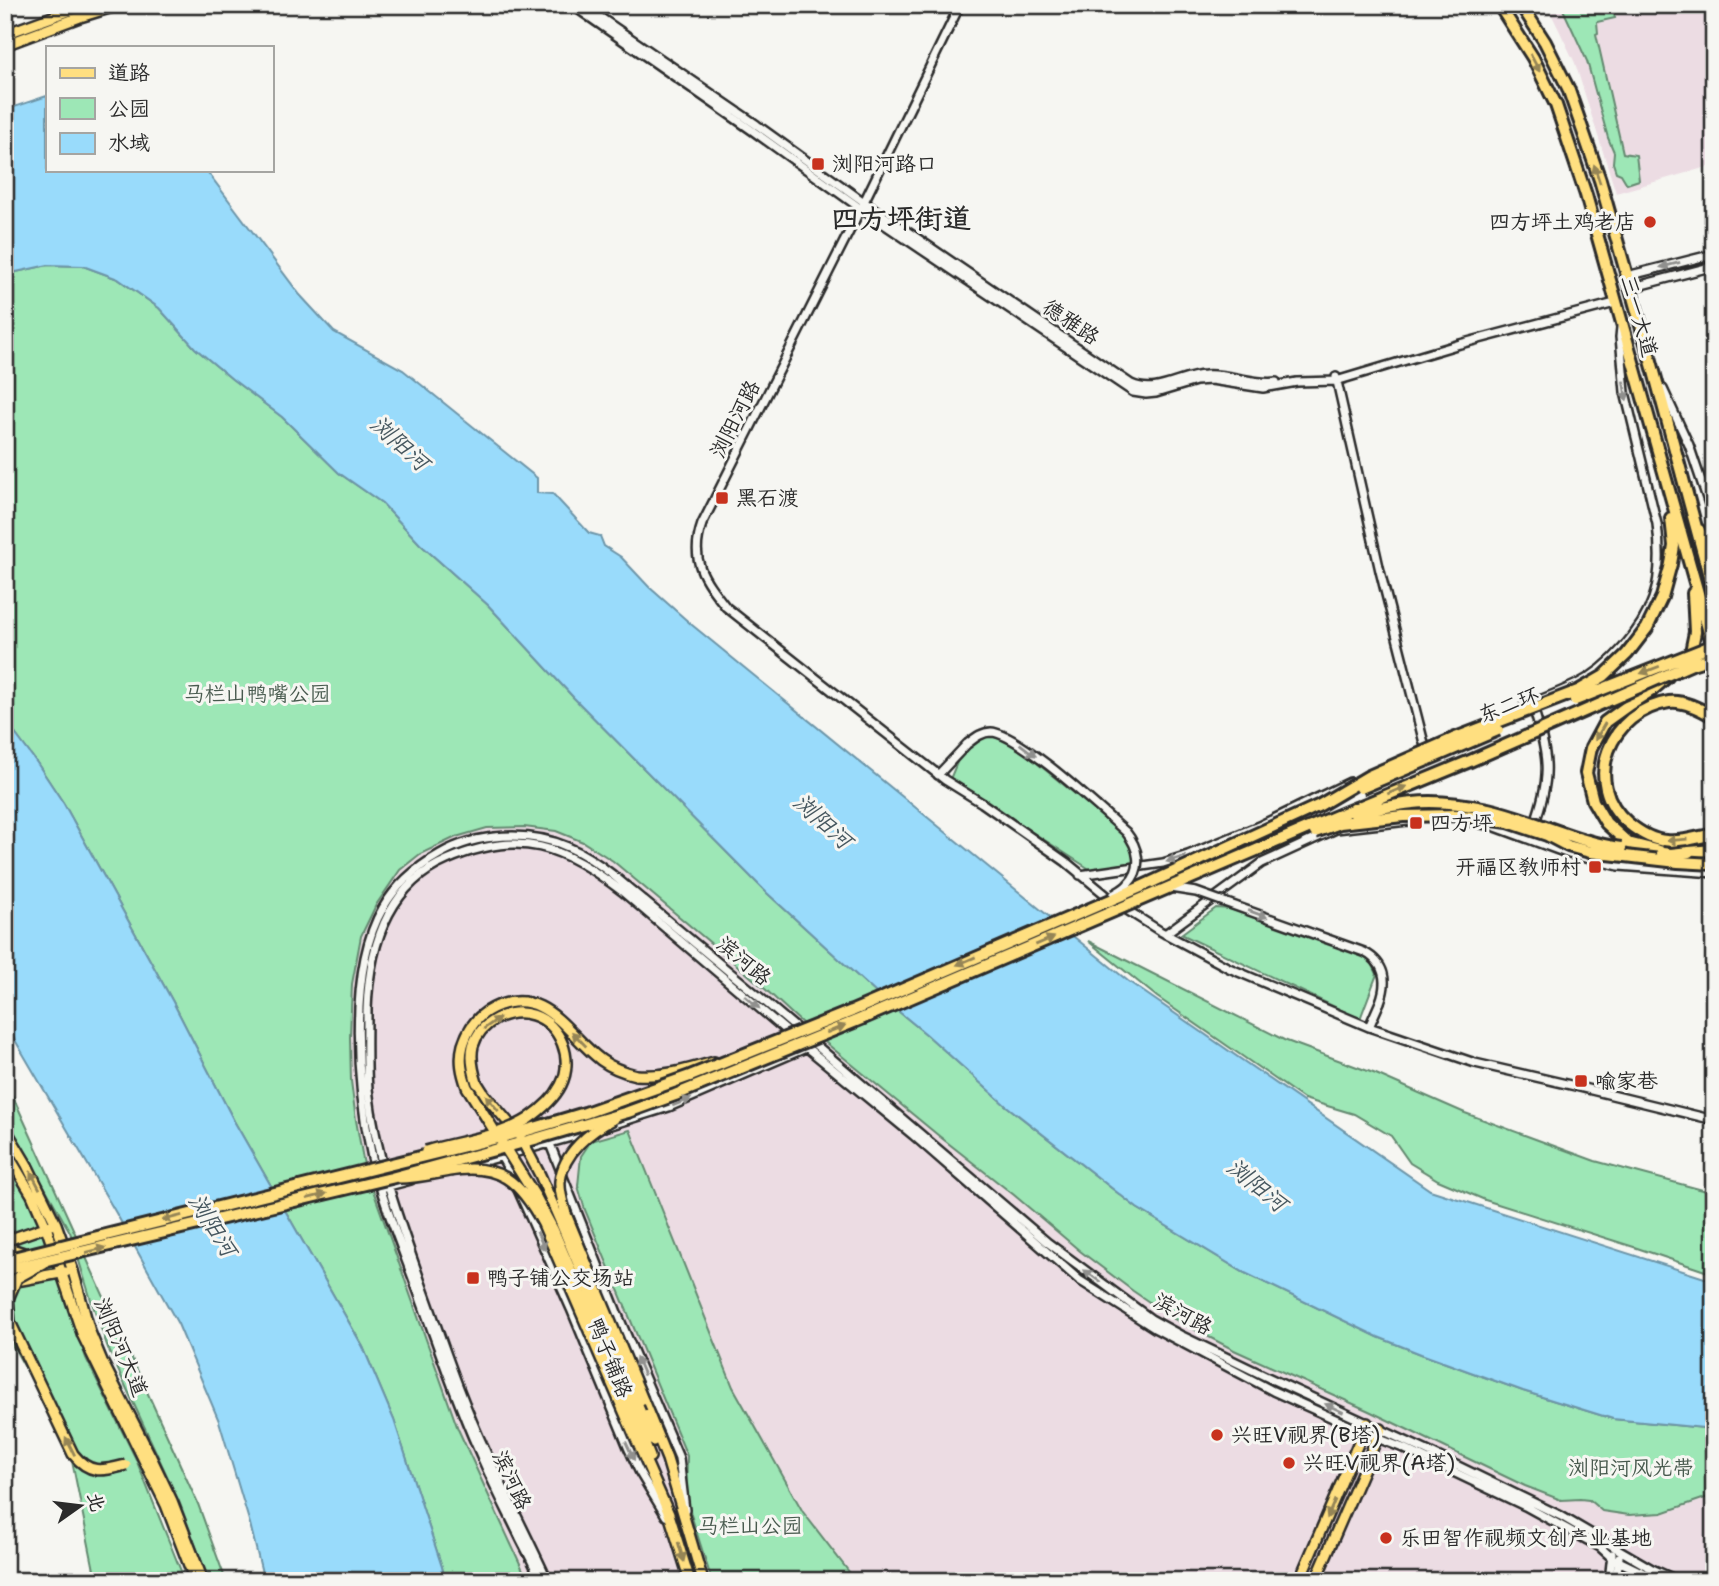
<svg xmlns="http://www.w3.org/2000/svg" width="1719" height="1586" viewBox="0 0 1719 1586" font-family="'Shantell Sans','LXGW WenKai TC',sans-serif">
  <rect width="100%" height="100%" fill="#f6f6f2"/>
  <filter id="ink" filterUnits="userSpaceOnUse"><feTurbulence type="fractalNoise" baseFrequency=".0143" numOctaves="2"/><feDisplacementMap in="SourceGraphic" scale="14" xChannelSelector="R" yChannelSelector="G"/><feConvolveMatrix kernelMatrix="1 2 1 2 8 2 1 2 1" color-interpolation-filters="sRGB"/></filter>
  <g filter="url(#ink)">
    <path fill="#ecdce3" d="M1547,5H1714V165L1616,193L1575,63Z
      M5,277L574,698L675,799L1613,1419L1714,1429V1581H445L442,1567L394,1420L306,1247L37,763L5,720Z"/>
    <path fill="#9de7b6" stroke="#648970" stroke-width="2" d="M1561,5H1612L1615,18L1597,22L1598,33L1596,34L1623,153L1636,155L1639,180L1627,184L1621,174L1616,172L1613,163L1614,152L1608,138L1587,61Z
      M48,265L83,266L118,279L159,308L195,348L232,379L282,417L339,473L382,503L420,544L488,605L574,698L767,893L875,992L926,1034L1004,1104L1137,1208L1243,1272L1378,1337L1421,1354L1523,1391L1613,1419L1714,1429V1495L1662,1513L1629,1515L1602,1511L1589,1500L1580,1499L1561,1500L1525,1486L1369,1411L1234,1350L1174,1319L1133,1291L1080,1251L1014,1195L939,1136L803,1024L764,988L613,861L583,842L556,831L524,827L487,828L456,837L420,854L400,870L376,905L361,936L352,984L350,1037L351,1081L356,1120L364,1165L458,1429L528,1581H445L442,1567L394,1420L363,1347L234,1121L173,1002L64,804L37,763L5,720V277L16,272Z
      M991,736L1000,738L1016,746L1123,833L1130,841L1136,856L1134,862L1091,870L950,779L958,760L976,740Z
      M1216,908L1230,909L1369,957L1377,974L1360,1019L1181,934Z
      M1088,941L1284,1040L1376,1074L1465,1113L1595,1161L1714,1193V1274L1637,1248L1485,1200L1438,1180L1410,1163L1391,1136L1354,1114L1304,1099L1157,997Z
      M5,1079L198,1504L226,1581H209L180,1504L108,1348L91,1300L70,1232L5,1117Z
      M630,1130L733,1387L803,1512L856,1581H712L686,1499L687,1456L585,1210L578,1186L581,1156L591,1141Z
      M5,1152L32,1195L86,1358L135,1457L185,1581H114L95,1575L69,1446L5,1332Z"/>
    <path fill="#99dbfb" stroke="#6d95a8" stroke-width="2" d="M47,96V170H206L300,295L334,332L403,370L537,478V493L553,494L589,533L600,536L604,546L621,557L649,587L692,625L1128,981L1430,1190L1714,1281V1429L1613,1419L1523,1391L1421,1354L1378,1337L1243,1272L1137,1208L1004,1104L926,1034L875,992L767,893L574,698L488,605L420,544L382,503L339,473L282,417L232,379L195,348L159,308L118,279L83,266L48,265L16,272L5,277V110Z
      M5,720L37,763L64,804L173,1002L234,1121L363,1347L394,1420L442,1567L445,1581H264L250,1524L219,1421L178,1324L116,1213L5,1023Z"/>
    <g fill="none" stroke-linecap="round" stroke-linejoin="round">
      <defs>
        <path id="minor" d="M572,5L753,131L860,208L1133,392L1146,394L1156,393L1196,381L1211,380L1263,388L1297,382L1336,381L1460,344L1615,303
          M582,5L757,125L864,202L1131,384C1157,396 1180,376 1205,375C1229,373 1252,385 1276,382
          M960,5L864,202L702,524C689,561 704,579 726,607L945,780L982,803L1066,862L1112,900
          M1627,276L1714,254
          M1630,288L1714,266
          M1336,377L1380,571L1425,747
          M1663,389L1689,445L1714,519
          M1532,704C1548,755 1553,774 1534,825
          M1524,706C1542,699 1561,692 1579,683C1609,668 1642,631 1653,599C1661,576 1660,548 1657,524L1625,392L1620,337L1621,327
          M938,775L967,744
          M1464,821L1493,826L1569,854L1619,866L1714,873
          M1080,875L1163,863L1188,855L1261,825L1350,782
          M1122,907L1160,931L1229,968L1369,1027L1475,1063L1575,1086L1714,1120
          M1165,934L1262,863L1336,829L1417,820
          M1369,1027L1380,1002
          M767,1052L798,1039
          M605,1127L669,1107L808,1047
          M533,1134L629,1106L692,1083
          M550,1144L618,1315L679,1458L685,1510
          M502,1158L510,1172L571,1309L628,1447L640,1473L666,1516
          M467,1166L593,1131
          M381,1173L518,1138
          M385,1187L411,1180
          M541,1581C535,1566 527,1552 520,1538C507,1511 493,1484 481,1456C458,1406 441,1355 422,1303C405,1255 384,1207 372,1158C357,1090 347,969 383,908C396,885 417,867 440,854C476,833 530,830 568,847C585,854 599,864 613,875L762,999L1047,1242L1151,1319L1182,1336L1265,1376L1425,1450L1561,1516L1652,1569L1679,1581
          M548,1581C528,1537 506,1495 486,1452C461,1399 443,1343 423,1288C400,1223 376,1159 368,1089C366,1063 367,1036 367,1010C369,949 386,886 447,860C520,828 563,846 623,892L784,1029L913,1135L1079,1280L1156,1329L1273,1391L1377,1438L1403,1448L1525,1506L1600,1547L1612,1558L1660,1581
          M1609,1581L1612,1554
          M1616,1581L1619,1557"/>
        <path id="major" d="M5,34L85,5
          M5,45L80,17L119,5
          M636,1075C664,1077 687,1070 714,1062
          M477,1083L484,1094L508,1122
          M5,1128L27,1165L56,1224L73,1271L90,1332L102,1361L150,1455L172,1501L203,1581
          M5,1150L32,1195L46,1227L83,1336L166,1505L195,1581
          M5,1241L51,1225
          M5,1247L27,1254
          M5,1283L66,1272
          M643,1400L667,1459L703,1581
          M641,1413L653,1441
          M634,1417L650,1457
          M628,1421L669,1514L690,1581
          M1299,1581L1367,1423
          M1315,1581L1381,1429"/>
        <path id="highway" d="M1499,5L1533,58L1556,105L1586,195L1714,650
          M1521,5L1545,42L1568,88L1600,180L1653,368L1714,594
          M1699,530L1700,533L1714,545
          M1671,564L1674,546L1671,518
          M1687,659L1690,657L1695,632L1693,593
          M1667,677L1652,690L1630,704L1605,722L1591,748L1586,773L1593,801L1606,823L1628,843L1671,854
          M1714,717C1701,709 1684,700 1669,702C1610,711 1580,782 1628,823C1639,832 1651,840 1666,841C1682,843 1698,837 1714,834
          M1689,852L1714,850"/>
      </defs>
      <use href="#minor" stroke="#2b2b2b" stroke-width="12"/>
      <use href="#major" stroke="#2b2b2b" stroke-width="14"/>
      <use href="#highway" stroke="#2b2b2b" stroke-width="16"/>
      <use href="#minor" stroke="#f6f6f2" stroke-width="7"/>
      <use href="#major" stroke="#ffdf80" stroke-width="9"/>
      <use href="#highway" stroke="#ffdf80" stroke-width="10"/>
      <defs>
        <path id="minor-bridge" d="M967,744C975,738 982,732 991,732C1019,733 1102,811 1126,832C1138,847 1144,868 1128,884C1125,888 1119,891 1114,894
          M1170,888L1196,892L1364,952C1385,963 1388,981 1380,1002"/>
        <path id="major-bridge" d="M614,1119C590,1131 563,1153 560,1181C559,1192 563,1203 566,1214L643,1400
          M521,1139L540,1175L560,1221L641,1413
          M426,1151C458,1141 500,1137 528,1119C541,1110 554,1099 561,1085C574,1059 561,1024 533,1015C509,1007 480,1022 473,1046C470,1059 473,1071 477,1083
          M400,1178C417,1178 432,1174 449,1171C499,1162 520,1181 543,1224L628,1421
          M44,1263L17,1278L8,1299L10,1322L73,1454C90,1475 102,1471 126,1465
          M634,1417L553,1229L537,1199L467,1087C462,1073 459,1060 463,1045C468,1029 478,1015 493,1008C545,984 567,1035 601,1060C612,1068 623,1072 636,1075"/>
        <path id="highway-bridge" d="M1575,700L1714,645
          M1361,788L1498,730
          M1354,813C1374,810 1393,805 1413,803C1437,800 1464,804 1488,809C1533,819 1575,842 1621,848
          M1315,832L1340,823L1403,816L1457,815L1508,822L1547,835L1568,846L1590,852L1678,862L1714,864
          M1662,853L1671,854L1689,852
          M5,1260L521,1132L585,1113L690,1076L852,1011L1141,887L1320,805L1369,776L1453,739L1578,691L1604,676L1627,654L1647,628L1662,597L1671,564
          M5,1270L391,1178L535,1139L628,1112L675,1095L861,1019L1334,817L1470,761L1692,664L1714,657"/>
      </defs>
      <use href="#minor-bridge" stroke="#2b2b2b" stroke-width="12" stroke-linecap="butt"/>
      <use href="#major-bridge" stroke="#2b2b2b" stroke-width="14" stroke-linecap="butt"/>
      <use href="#highway-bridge" stroke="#2b2b2b" stroke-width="16" stroke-linecap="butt"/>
      <use href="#minor-bridge" stroke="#f6f6f2" stroke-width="7"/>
      <use href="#major-bridge" stroke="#ffdf80" stroke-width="9"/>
      <use href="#highway-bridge" stroke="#ffdf80" stroke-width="10"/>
    </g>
    <defs><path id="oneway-solid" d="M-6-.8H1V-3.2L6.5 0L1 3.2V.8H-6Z" transform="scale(1.75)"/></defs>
    <g fill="#958556">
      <use href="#oneway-solid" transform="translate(1535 63) rotate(62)"/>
      <use href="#oneway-solid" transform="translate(1597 174) rotate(-108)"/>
      <use href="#oneway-solid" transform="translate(1650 670) rotate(159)"/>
      <use href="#oneway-solid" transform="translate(1600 732) rotate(120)"/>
      <use href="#oneway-solid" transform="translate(1397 790) rotate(-22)"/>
      <use href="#oneway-solid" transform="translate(1677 840) rotate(175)"/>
      <use href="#oneway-solid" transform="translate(1045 941) rotate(-23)"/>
      <use href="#oneway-solid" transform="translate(966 961) rotate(157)"/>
      <use href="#oneway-solid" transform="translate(492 1023) rotate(-35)"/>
      <use href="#oneway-solid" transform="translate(836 1029) rotate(-22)"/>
      <use href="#oneway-solid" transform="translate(579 1039) rotate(-134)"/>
      <use href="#oneway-solid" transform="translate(492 1103) rotate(-129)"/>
      <use href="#oneway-solid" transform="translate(35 1180) rotate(-118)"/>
      <use href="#oneway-solid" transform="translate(317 1196) rotate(-14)"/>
      <use href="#oneway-solid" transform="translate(172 1218) rotate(166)"/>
      <use href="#oneway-solid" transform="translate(96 1250) rotate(-14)"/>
      <use href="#oneway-solid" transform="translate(70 1446) rotate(-117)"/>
      <use href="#oneway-solid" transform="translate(1331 1509) rotate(113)"/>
      <use href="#oneway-solid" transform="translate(681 1552) rotate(74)"/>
    </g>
    <g fill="#90908e">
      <use href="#oneway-solid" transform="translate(1670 265) rotate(166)"/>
      <use href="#oneway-solid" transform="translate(1625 391) rotate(81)"/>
      <use href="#oneway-solid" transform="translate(1028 750) rotate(37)"/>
      <use href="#oneway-solid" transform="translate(1176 859) rotate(164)"/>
      <use href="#oneway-solid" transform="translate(1258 914) rotate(20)"/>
      <use href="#oneway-solid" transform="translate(752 1002) rotate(41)"/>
      <use href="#oneway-solid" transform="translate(682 1102) rotate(-22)"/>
      <use href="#oneway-solid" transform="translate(541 1241) rotate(66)"/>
      <use href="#oneway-solid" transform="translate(1092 1276) rotate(-144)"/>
      <use href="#oneway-solid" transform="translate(640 1366) rotate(-113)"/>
      <use href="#oneway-solid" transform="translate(1334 1408) rotate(-155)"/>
      <use href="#oneway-solid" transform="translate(630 1451) rotate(65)"/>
    </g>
  </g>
  <g fill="#c8321e" stroke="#f6f6f2" stroke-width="2.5">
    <rect x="811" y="157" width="14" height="14" rx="3.5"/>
    <circle cx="1650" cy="222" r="7"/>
    <rect x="715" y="491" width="14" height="14" rx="3.5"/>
    <rect x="1409" y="816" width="14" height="14" rx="3.5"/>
    <rect x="1588" y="860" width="14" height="14" rx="3.5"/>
    <rect x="1574" y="1074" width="14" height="14" rx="3.5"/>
    <rect x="466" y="1271" width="14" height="14" rx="3.5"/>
    <circle cx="1217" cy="1435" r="7"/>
    <circle cx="1289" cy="1463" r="7"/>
    <circle cx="1386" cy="1538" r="7"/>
  </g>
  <g text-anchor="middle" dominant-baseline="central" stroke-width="6" stroke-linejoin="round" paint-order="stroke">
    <g font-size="21" fill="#2b2b2b" stroke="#f6f6f2" text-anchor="start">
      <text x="832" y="164">浏阳河路口</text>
      <text x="1636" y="222" text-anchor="end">四方坪土鸡老店</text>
      <text x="736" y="498">黑石渡</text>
      <text x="1430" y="823">四方坪</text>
      <text x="1581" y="867" text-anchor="end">开福区教师村</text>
      <text x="1595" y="1081">喻家巷</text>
      <text x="487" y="1278">鸭子铺公交场站</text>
      <text x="1231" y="1435">兴旺V视界(B塔)</text>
      <text x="1303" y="1463">兴旺V视界(A塔)</text>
      <text x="1400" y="1538">乐田智作视频文创产业基地</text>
    </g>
    <g font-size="21" fill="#2b2b2b" stroke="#f6f6f2">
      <text transform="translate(1639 316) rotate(74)">三一大道</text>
      <text transform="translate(1071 322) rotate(34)">德雅路</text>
      <text transform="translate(735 419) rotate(-63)">浏阳河路</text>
      <text transform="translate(1509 705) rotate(-21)">东二环</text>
      <text transform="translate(744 961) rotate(40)">滨河路</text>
      <text transform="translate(1183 1314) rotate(29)">滨河路</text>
      <text transform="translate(121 1347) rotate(67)">浏阳河大道</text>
      <text transform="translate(610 1358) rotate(68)">鸭子铺路</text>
      <text transform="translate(512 1480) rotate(65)">滨河路</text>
    </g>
    <g font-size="21" fill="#485a4e" stroke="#f6f6f2">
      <text x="257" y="694">马栏山鸭嘴公园</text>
      <text x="1631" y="1468">浏阳河风光带</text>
      <text x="750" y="1526">马栏山公园</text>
    </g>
    <g font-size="23" font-style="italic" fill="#46575f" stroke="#f6f6f2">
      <text transform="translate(400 443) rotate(42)">浏阳河</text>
      <text transform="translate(823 821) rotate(42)">浏阳河</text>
      <text transform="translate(1257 1185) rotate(39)">浏阳河</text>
      <text transform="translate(213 1225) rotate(58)">浏阳河</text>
    </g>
    <g font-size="28" font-weight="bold" fill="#2b2b2b" stroke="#f6f6f2">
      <text x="901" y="218">四方坪街道</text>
    </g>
  </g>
  <rect width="1719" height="1586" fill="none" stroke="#f6f6f2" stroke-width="28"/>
  <rect x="14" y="14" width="1691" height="1558" fill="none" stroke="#2b2b2b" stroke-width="2.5" filter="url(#ink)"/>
  <rect x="46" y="46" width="228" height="126" fill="#f6f6f2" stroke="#a5a5a2" stroke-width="2"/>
  <rect x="60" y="68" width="35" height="10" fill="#ffdf80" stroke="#a5a5a2" stroke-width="2"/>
  <text x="108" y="80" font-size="21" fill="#2b2b2b">道路</text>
  <rect x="60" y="98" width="35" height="21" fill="#9de7b6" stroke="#a5a5a2" stroke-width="2"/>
  <text x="108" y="116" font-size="21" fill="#2b2b2b">公园</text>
  <rect x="60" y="133" width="35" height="21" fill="#99dbfb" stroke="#a5a5a2" stroke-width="2"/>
  <text x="108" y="150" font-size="21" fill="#2b2b2b">水域</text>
  <g transform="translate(80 1506) rotate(76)" stroke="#f6f6f2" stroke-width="5" paint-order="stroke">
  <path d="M0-5L12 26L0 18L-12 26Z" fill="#2b2b2b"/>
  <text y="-10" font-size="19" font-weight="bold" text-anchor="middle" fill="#2b2b2b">北</text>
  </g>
</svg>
